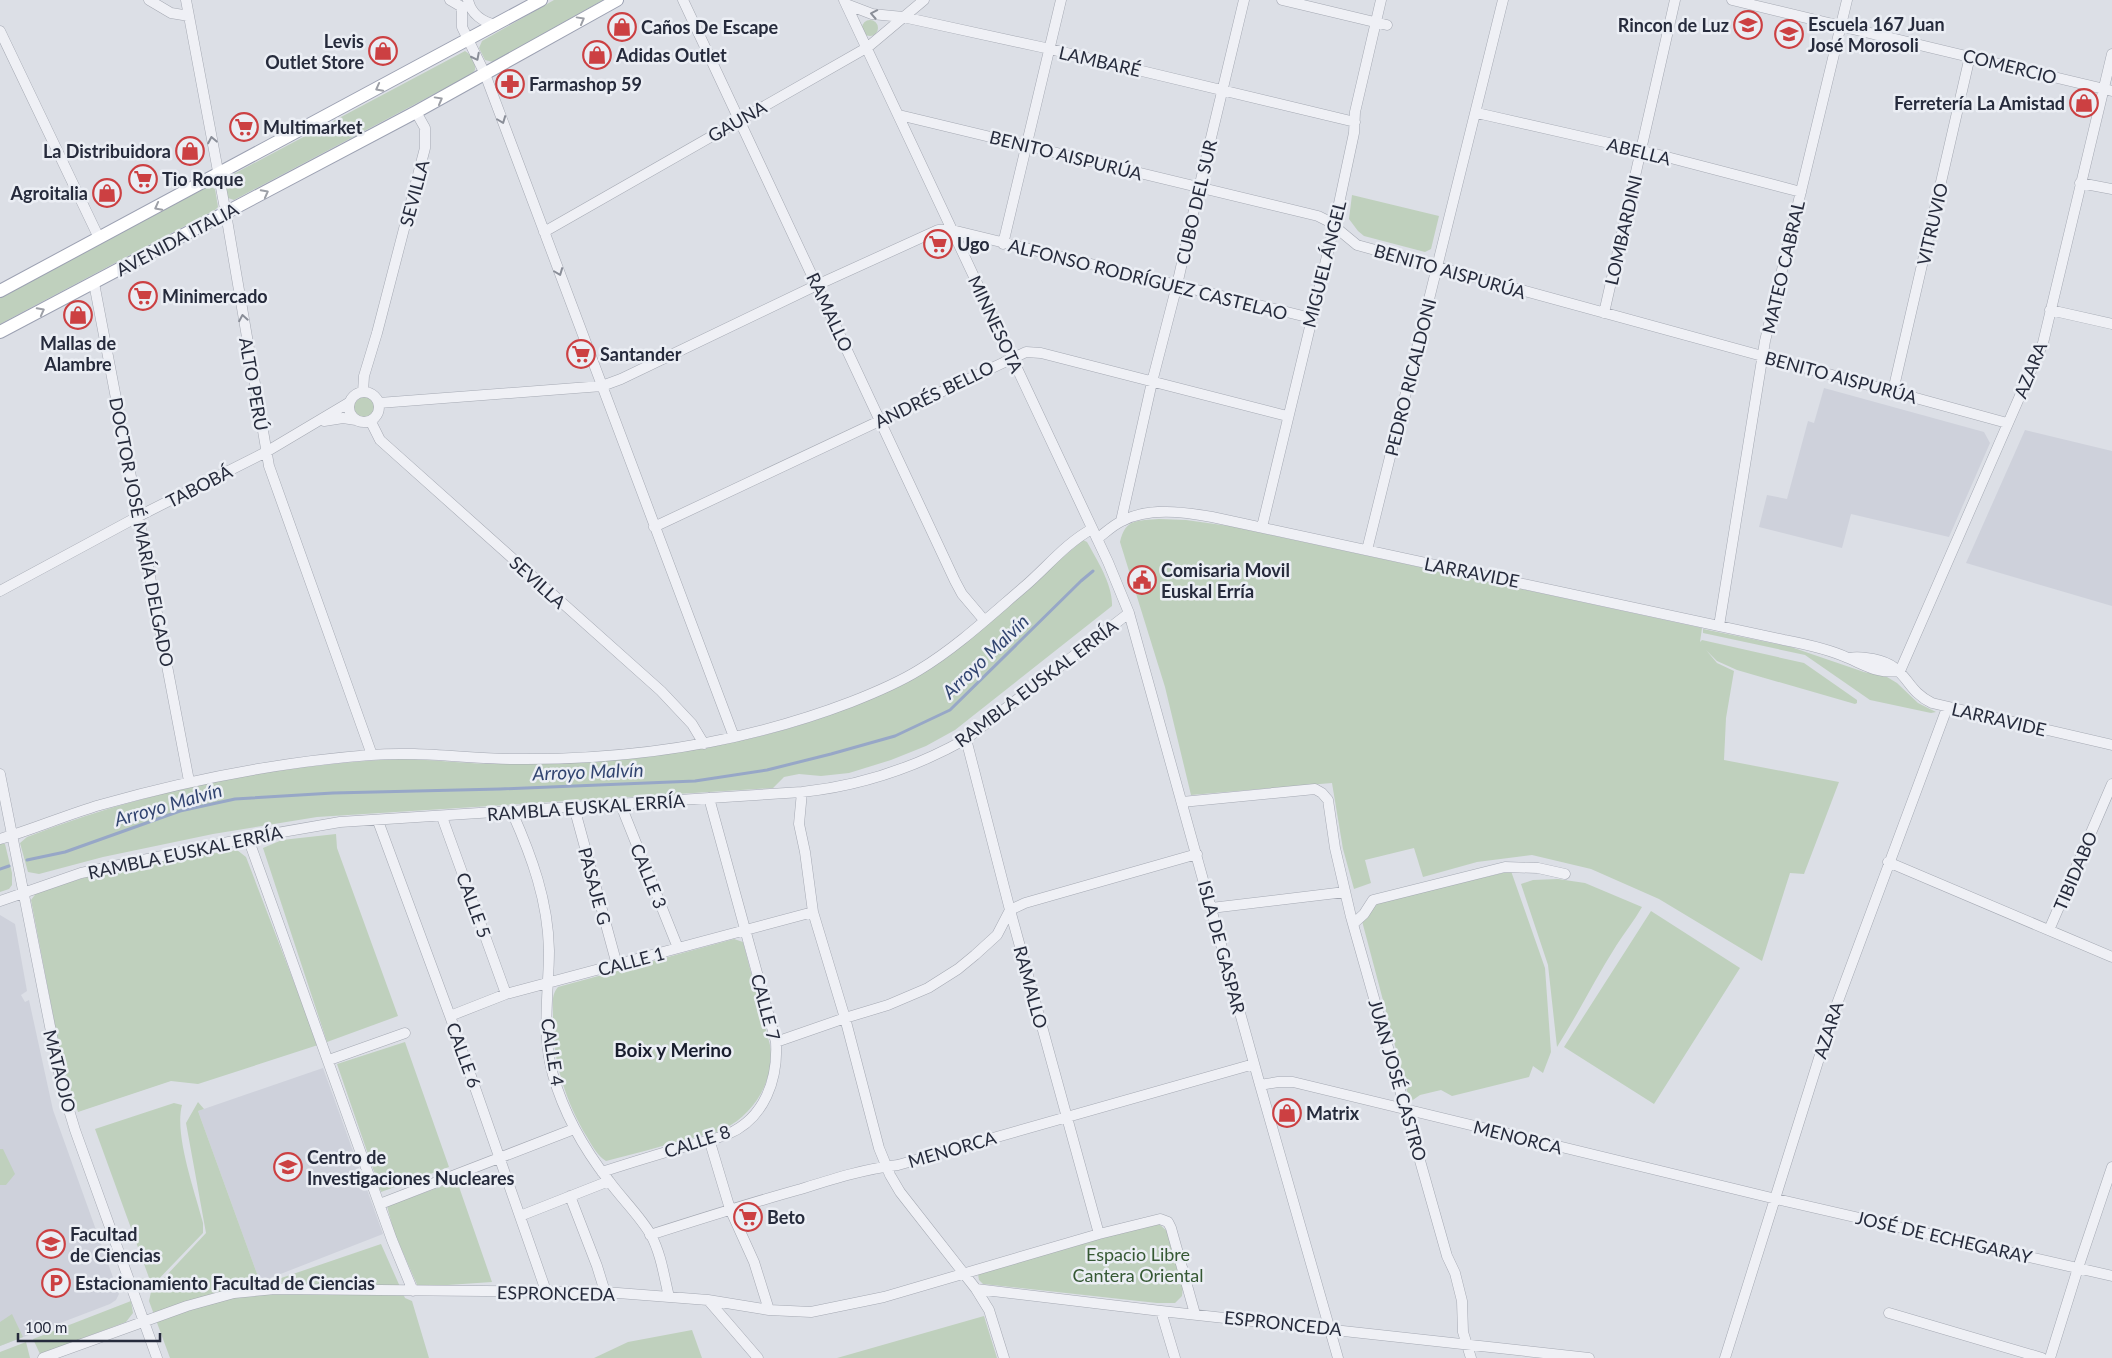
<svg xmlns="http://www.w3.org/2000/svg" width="2112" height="1358" viewBox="0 0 2112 1358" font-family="Lato,sans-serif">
  <rect width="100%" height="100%" fill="#dcdfe6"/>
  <path fill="#ced1db" d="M1824,388L1984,432L1990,443L1949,537L1851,514L1842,548L1759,527L1767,495L1787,499L1808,421L1814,423Z
    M2025,430L2112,451V606L1966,563Z
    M0,915L15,924L27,991L21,995L25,1002L29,1000L53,1110L119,1294L116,1300L110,1304L0,1346Z
    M323,1068L383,1234L260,1282L198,1111Z"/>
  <path fill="#bfd0bd" d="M554,0H603L493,62L485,60L479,48L482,41Z
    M862 28a8 8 0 1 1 16 0a8 8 0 1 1-16 0Z
    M465,51C472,55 476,63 475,70L472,74L234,200L228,198L225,183L228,177Z
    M209,186L215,189L218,207L215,210L0,324V296Z
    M1352,195L1439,216L1431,249L1425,252L1364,236L1358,231L1349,219Z
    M354 408a11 11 0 1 1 22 0a11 11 0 1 1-22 0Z
    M1159,519L1186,520L1229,526L1702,628L1700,642L1702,640L1804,663L1857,700V703L1855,704L1737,670L1717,661L1706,650L1717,663L1734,671L1726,718L1724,760L1839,782L1804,874L1790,873L1762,961L1659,899L1591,869L1532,855L1477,862L1423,877L1414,848L1365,860L1371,883L1354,889L1343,849L1332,783L1191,795L1165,687L1120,542C1125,518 1138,521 1159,519Z
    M1083,540L1087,542C1097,560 1113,585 1112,606L955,730L926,746L891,760L849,773L821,776L799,774L784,777L773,788L317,817L213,834L103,857L39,874L28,872L20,843L27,837C141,793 258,768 380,760C420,757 460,764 500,764C616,763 723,754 833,714C874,699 913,682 948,656Z
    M1703,629L1791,647L1864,672L1887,677L1897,683L1918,703L1936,712L1931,713L1870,700L1805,655L1703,633Z
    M336,834L337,848L398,1016L327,1042L263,848L282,840Z
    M0,844H5L12,873V885L9,889L0,892Z
    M237,850L246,857L318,1045L198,1084L171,1081L78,1112L62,1062L31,900L37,892L120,867Z
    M1511,871L1545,968L1551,1052L1543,1073L1533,1066L1529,1077L1452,1096L1441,1090L1420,1095L1410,1102L1362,921L1379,902Z
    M1558,879L1585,883L1642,907C1634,921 1624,933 1616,946C1595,979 1578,1014 1557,1047L1548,965L1521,884L1533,880Z
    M1651,911L1740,968L1654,1104L1564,1047Z
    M734,939L743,942L770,1045C775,1080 755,1113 724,1129C713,1134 699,1136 687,1139C660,1147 633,1154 606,1161C597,1155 593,1147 587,1137C565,1100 552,1059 553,1016C553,1004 551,995 558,987Z
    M405,1042L449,1167L381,1192L337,1064Z
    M198,1102L204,1109L198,1111L260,1282L250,1286L252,1288L381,1244L405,1298L412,1301L429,1358H170L149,1301L151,1292L206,1233L186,1123Z
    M174,1103L182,1105C174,1134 195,1192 203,1223V1233L152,1286L95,1129Z
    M0,1149H3L15,1174L6,1185H0Z
    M457,1181L492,1282L418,1287L394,1232L387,1206Z
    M1159,1224L1167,1231L1183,1287L1182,1296L1175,1303H1157L983,1284L979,1280L978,1274L1139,1226Z
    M131,1301L133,1313L126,1322L40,1354L33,1339Z
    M12,1314L23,1337L0,1346V1322Z
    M984,1316L997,1358H837Z
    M692,1330L702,1358H594L628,1342Z
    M26,1342L30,1358H0V1352Z"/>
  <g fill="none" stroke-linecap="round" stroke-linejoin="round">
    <path stroke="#97a7c7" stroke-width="3" d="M27,860L65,852L180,811L235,799L333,793L500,789L695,781L767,770L831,754L895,736L950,710L1081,581L1093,571
      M0,869L9,866"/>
    <defs>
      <path id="minor" d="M149,0L171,13L189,16
        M186,0L226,214L269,466L372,755
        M450,0L462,7
        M468,0C471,14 483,22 496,25
        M683,0L955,581L962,594L984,620
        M844,0L1108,562L1129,613L1260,1085L1338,1358
        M1282,0L1387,25
        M1732,0L2112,91
        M846,4L872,14L903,17L1050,49L1355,122
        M462,7V27L485,74L734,737
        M0,31L99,238
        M1477,113L1640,150L1801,192
        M899,115L1318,216L1328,221L1357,245L2007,423
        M2080,183L2112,189
        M544,232L868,47L924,0
        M1003,244L1061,0
        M94,283L189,781
        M2050,310L2112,324
        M1604,313L1675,0
        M1893,391L1970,56
        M349 407a15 15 0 1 1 30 0a15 15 0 1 1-30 0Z
        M363,392L364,376L377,333L425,148V128L416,112
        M379,403L602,386L621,379L817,285L938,230H952L1311,318
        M324,421L343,418L356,420
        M371,422L380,440L661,691L692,724L704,744
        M1121,521L1152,382L1177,285L1199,188L1244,0
        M654,527L1026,352L1041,353L1287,416
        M1262,527L1334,227L1354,133L1355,112L1381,0
        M1097,539C1105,533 1113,525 1122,521C1149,507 1184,512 1212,517L1784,640C1805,644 1829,649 1848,658C1867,666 1878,674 1900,671
        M1367,550L1503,0
        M0,591L139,516L266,452L350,402
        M1719,626L1765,341L1847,0
        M1850,658C1858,656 1865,658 1873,659C1909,666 1903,689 1932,703L2112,745
        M1900,671L2043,343L2112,54
        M966,739L1010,910L1099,1234
        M0,774L62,1087L75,1130L157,1358
        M802,792L799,824L805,852L813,912L845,1018L879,1148L890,1175L900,1192L976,1289L989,1310L1004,1358
        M1182,802L1315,789L1322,793L1328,800L1335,848L1351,917L1447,1256L1455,1273L1462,1301L1463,1332L1471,1358
        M620,803L678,948
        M574,807L617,965
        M512,812C532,857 548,901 549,950C549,992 541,1033 553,1075C564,1114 584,1149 609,1181C622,1199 640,1216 651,1235C661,1254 664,1276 669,1297
        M442,817L506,994
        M378,821L450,1016L546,1291
        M248,838L392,1240L413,1291
        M0,839C34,829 66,815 100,805C188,780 279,762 371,755C418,751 470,759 517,759C631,760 744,743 851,702C874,693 898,683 919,670C957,647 991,615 1025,586C1047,567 1066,543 1092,529
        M1888,862L2112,957
        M0,901L81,873L248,838L340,822L802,792C859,786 916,767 966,739L1129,613
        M1211,908L1345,892
        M1353,924L1364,914L1373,900L1505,867L1538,868L1565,874
        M2049,930L2112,784
        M450,1016L506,994L813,912
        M776,1042L845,1018L888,1005L928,988L958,969L975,955L997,935L1010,910L1025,903L1197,854
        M329,1060L405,1033
        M1260,1085L1278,1082H1293L1776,1199L2112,1276
        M709,1139L730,1209L754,1262L769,1310
        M602,1172C629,1163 656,1155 683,1147C698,1143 714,1140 728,1134C765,1118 778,1079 776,1042L709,798
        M570,1196L597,1266L605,1292
        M380,1204L574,1129
        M520,1216L609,1181
        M650,1235C700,1219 750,1203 801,1189C833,1179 864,1169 898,1165L1254,1064
        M976,1289L1161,1311L1589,1358
        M708,1300L758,1358
        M1161,1311L1175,1358
        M1889,1313L2042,1358
        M43,1358L187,1306L234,1293L275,1289L605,1292L708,1300L769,1310L811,1312L884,1297L1099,1234L1160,1219L1168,1222L1171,1228L1195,1314
        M1725,1358L1831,1020L1947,708
        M2050,1358L2078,1268L2112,1167"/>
      <path id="major" d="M0,291L541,0
        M0,332L416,112L617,0"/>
    </defs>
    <use href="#minor" stroke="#a5a9b3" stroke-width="11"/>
    <use href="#major" stroke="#9ca1b2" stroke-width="14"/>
    <use href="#minor" stroke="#eff0f5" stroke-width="10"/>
    <use href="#major" stroke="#fff" stroke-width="12"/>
  </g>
  <defs><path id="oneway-chevron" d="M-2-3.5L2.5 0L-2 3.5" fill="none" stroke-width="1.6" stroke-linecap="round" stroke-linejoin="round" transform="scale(1.25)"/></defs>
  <g stroke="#8a8e98">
    <use href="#oneway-chevron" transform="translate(874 14) rotate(-169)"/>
    <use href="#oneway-chevron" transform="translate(476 57) rotate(63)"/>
    <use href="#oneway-chevron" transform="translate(502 120) rotate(69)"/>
    <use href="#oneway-chevron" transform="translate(212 140) rotate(-101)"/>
    <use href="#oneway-chevron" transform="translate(559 272) rotate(69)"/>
    <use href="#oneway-chevron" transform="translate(243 318) rotate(-100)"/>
  </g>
  <g stroke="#9da0a7">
    <use href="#oneway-chevron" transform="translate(581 20) rotate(-29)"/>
    <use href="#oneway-chevron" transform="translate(379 88) rotate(152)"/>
    <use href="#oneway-chevron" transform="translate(439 100) rotate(-29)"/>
    <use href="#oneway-chevron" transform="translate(265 193) rotate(-28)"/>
    <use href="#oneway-chevron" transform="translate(158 207) rotate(152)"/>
    <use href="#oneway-chevron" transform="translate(41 311) rotate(-28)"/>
  </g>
  <defs>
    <symbol id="school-ring" viewBox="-11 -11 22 22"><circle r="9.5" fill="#ebeef4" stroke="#cc4042" stroke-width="1.5"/><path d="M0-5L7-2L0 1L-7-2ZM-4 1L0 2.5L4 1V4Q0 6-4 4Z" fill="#cc4042"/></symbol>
    <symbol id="shop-ring" viewBox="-11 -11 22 22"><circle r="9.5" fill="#ebeef4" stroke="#cc4042" stroke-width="1.5"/><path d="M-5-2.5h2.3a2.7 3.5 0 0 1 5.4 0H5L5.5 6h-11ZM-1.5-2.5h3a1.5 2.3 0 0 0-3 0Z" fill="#cc4042"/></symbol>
    <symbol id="pharmacy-ring" viewBox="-11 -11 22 22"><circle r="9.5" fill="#ebeef4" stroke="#cc4042" stroke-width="1.5"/><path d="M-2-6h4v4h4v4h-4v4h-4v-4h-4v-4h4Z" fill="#cc4042"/></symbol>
    <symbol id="supermarket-ring" viewBox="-11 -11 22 22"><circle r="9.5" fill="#ebeef4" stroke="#cc4042" stroke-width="1.5"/><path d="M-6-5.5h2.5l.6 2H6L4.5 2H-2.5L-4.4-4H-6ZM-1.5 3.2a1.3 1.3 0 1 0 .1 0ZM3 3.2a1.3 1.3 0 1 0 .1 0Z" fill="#cc4042"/></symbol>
    <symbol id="civic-ring" viewBox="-11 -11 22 22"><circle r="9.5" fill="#ebeef4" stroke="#cc4042" stroke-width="1.5"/><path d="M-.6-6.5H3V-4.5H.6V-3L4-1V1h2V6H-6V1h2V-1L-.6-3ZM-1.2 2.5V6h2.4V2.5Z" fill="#cc4042"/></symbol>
    <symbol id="university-ring" viewBox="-11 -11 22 22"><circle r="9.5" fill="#ebeef4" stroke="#cc4042" stroke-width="1.5"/><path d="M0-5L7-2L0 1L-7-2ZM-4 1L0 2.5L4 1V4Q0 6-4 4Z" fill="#cc4042"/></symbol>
    <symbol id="parking-ring" viewBox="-11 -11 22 22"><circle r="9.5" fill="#ebeef4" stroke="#cc4042" stroke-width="1.5"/><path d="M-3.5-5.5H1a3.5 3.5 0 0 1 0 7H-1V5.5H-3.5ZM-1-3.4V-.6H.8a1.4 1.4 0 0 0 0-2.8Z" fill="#cc4042"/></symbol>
  </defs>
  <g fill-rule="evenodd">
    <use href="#school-ring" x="1732" y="9" width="32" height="32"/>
    <use href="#shop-ring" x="606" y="11" width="32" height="32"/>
    <use href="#school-ring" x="1773" y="18" width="32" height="32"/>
    <use href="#shop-ring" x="367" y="35" width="32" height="32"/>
    <use href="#shop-ring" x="581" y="39" width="32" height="32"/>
    <use href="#pharmacy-ring" x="494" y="68" width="32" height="32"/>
    <use href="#shop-ring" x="2068" y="87" width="32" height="32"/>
    <use href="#supermarket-ring" x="228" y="111" width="32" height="32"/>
    <use href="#shop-ring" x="174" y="135" width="32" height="32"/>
    <use href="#supermarket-ring" x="127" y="163" width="32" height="32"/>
    <use href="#shop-ring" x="91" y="177" width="32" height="32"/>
    <use href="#supermarket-ring" x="922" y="228" width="32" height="32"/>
    <use href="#supermarket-ring" x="127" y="280" width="32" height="32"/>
    <use href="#shop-ring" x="62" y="299" width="32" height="32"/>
    <use href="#supermarket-ring" x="565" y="338" width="32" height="32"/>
    <use href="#civic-ring" x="1126" y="564" width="32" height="32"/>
    <use href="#shop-ring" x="1271" y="1097" width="32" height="32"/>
    <use href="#university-ring" x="272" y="1151" width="32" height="32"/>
    <use href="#supermarket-ring" x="732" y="1201" width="32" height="32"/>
    <use href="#university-ring" x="35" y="1228" width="32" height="32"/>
    <use href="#parking-ring" x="40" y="1267" width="32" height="32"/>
  </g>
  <g text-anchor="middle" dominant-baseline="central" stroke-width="5" stroke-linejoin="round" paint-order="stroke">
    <g font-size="18" font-weight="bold" fill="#262b3c" stroke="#ebeef4" text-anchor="start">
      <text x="1808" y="24">Escuela 167 Juan<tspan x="1808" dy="21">José Morosoli</tspan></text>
      <text x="1729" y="25" text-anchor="end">Rincon de Luz</text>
      <text x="641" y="27">Caños De Escape</text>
      <text x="364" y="41" text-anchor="end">Levis<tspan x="364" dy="21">Outlet Store</tspan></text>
      <text x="616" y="55">Adidas Outlet</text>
      <text x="529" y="84">Farmashop 59</text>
      <text x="2065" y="103" text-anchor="end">Ferretería La Amistad</text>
      <text x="263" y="127">Multimarket</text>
      <text x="171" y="151" text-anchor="end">La Distribuidora</text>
      <text x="162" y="179">Tio Roque</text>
      <text x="88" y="193" text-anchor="end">Agroitalia</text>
      <text x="957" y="244">Ugo</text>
      <text x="162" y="296">Minimercado</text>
      <text x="78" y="343" text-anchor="middle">Mallas de<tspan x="78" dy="21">Alambre</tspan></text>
      <text x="600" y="354">Santander</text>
      <text x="1161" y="570">Comisaria Movil<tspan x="1161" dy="21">Euskal Erría</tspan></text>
      <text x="1306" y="1113">Matrix</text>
      <text x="307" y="1157">Centro de<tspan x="307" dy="21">Investigaciones Nucleares</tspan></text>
      <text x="767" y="1217">Beto</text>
      <text x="70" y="1234">Facultad<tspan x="70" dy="21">de Ciencias</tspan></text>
      <text x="75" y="1283">Estacionamiento Facultad de Ciencias</text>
    </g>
    <g font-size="18" fill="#262b3c" stroke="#ebeef4">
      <text transform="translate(1100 61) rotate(13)">LAMBARÉ</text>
      <text transform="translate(2010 66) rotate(14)">COMERCIO</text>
      <text transform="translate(737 121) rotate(-30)">GAUNA</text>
      <text transform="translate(1639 151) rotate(14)">ABELLA</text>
      <text transform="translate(1066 155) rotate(14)">BENITO AISPURÚA</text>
      <text transform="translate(414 193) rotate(-75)">SEVILLA</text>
      <text transform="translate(1196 202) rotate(-77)">CUBO DEL SUR</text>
      <text transform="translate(1932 224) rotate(-77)">VITRUVIO</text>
      <text transform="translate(1623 230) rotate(-77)">LOMBARDINI</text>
      <text transform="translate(177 239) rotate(-28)">AVENIDA ITALIA</text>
      <text transform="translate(1324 264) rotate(-76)">MIGUEL ÁNGEL</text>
      <text transform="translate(1783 267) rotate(-77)">MATEO CABRAL</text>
      <text transform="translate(1450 271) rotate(16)">BENITO AISPURÚA</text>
      <text transform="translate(1148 279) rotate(14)">ALFONSO RODRÍGUEZ CASTELAO</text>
      <text transform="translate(830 312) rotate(65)">RAMALLO</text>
      <text transform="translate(996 324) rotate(65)">MINNESOTA</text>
      <text transform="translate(2030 370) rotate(-68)">AZARA</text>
      <text transform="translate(1410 377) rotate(-76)">PEDRO RICALDONI</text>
      <text transform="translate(1841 377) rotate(15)">BENITO AISPURÚA</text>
      <text transform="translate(254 384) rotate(80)">ALTO PERÚ</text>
      <text transform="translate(934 394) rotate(-26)">ANDRÉS BELLO</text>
      <text transform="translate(199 486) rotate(-27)">TABOBÁ</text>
      <text transform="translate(142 532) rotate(79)">DOCTOR JOSÉ MARÍA DELGADO</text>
      <text transform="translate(1472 572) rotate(11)">LARRAVIDE</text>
      <text transform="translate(538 582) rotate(42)">SEVILLA</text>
      <text transform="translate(1036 683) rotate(-37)">RAMBLA EUSKAL ERRÍA</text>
      <text transform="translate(1999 719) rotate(13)">LARRAVIDE</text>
      <text transform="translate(586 807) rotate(-4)">RAMBLA EUSKAL ERRÍA</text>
      <text transform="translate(185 852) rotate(-12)">RAMBLA EUSKAL ERRÍA</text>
      <text transform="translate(2075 871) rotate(-67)">TIBIDABO</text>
      <text transform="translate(649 876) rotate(68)">CALLE 3</text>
      <text transform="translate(595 886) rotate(75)">PASAJE G</text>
      <text transform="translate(474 905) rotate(70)">CALLE 5</text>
      <text transform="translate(1222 947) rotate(75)">ISLA DE GASPAR</text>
      <text transform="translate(631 961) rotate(-15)">CALLE 1</text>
      <text transform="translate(1031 987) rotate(75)">RAMALLO</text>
      <text transform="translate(766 1007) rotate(75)">CALLE 7</text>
      <text transform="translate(1828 1030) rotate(-72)">AZARA</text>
      <text transform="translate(553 1052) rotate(81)">CALLE 4</text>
      <text transform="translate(464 1055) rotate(70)">CALLE 6</text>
      <text transform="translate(60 1071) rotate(76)">MATAOJO</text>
      <text transform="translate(1398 1080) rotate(74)">JUAN JOSÉ CASTRO</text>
      <text transform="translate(1518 1137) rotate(14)">MENORCA</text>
      <text transform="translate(697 1141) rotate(-18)">CALLE 8</text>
      <text transform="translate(952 1149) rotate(-16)">MENORCA</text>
      <text transform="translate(1944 1237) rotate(13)">JOSÉ DE ECHEGARAY</text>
      <text transform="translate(556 1293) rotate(1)">ESPRONCEDA</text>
      <text transform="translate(1283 1323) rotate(6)">ESPRONCEDA</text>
    </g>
    <g font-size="18" fill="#355833" stroke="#ebeef4">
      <text x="1138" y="1254">Espacio Libre<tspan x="1138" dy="21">Cantera Oriental</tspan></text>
    </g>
    <g font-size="19" font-style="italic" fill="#314470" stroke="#ebeef4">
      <text transform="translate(985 656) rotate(-44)">Arroyo Malvín</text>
      <text transform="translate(588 771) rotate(-2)">Arroyo Malvín</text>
      <text transform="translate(168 804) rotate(-16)">Arroyo Malvín</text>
    </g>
    <g font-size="19" font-weight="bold" fill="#181d2d" stroke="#ebeef4">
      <text x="673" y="1049">Boix y Merino</text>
    </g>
  </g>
  <path d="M18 1333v8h142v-8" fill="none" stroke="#262b3c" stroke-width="2.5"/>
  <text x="25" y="1333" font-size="15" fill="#262b3c" stroke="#ebeef4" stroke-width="4" paint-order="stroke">100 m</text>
</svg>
